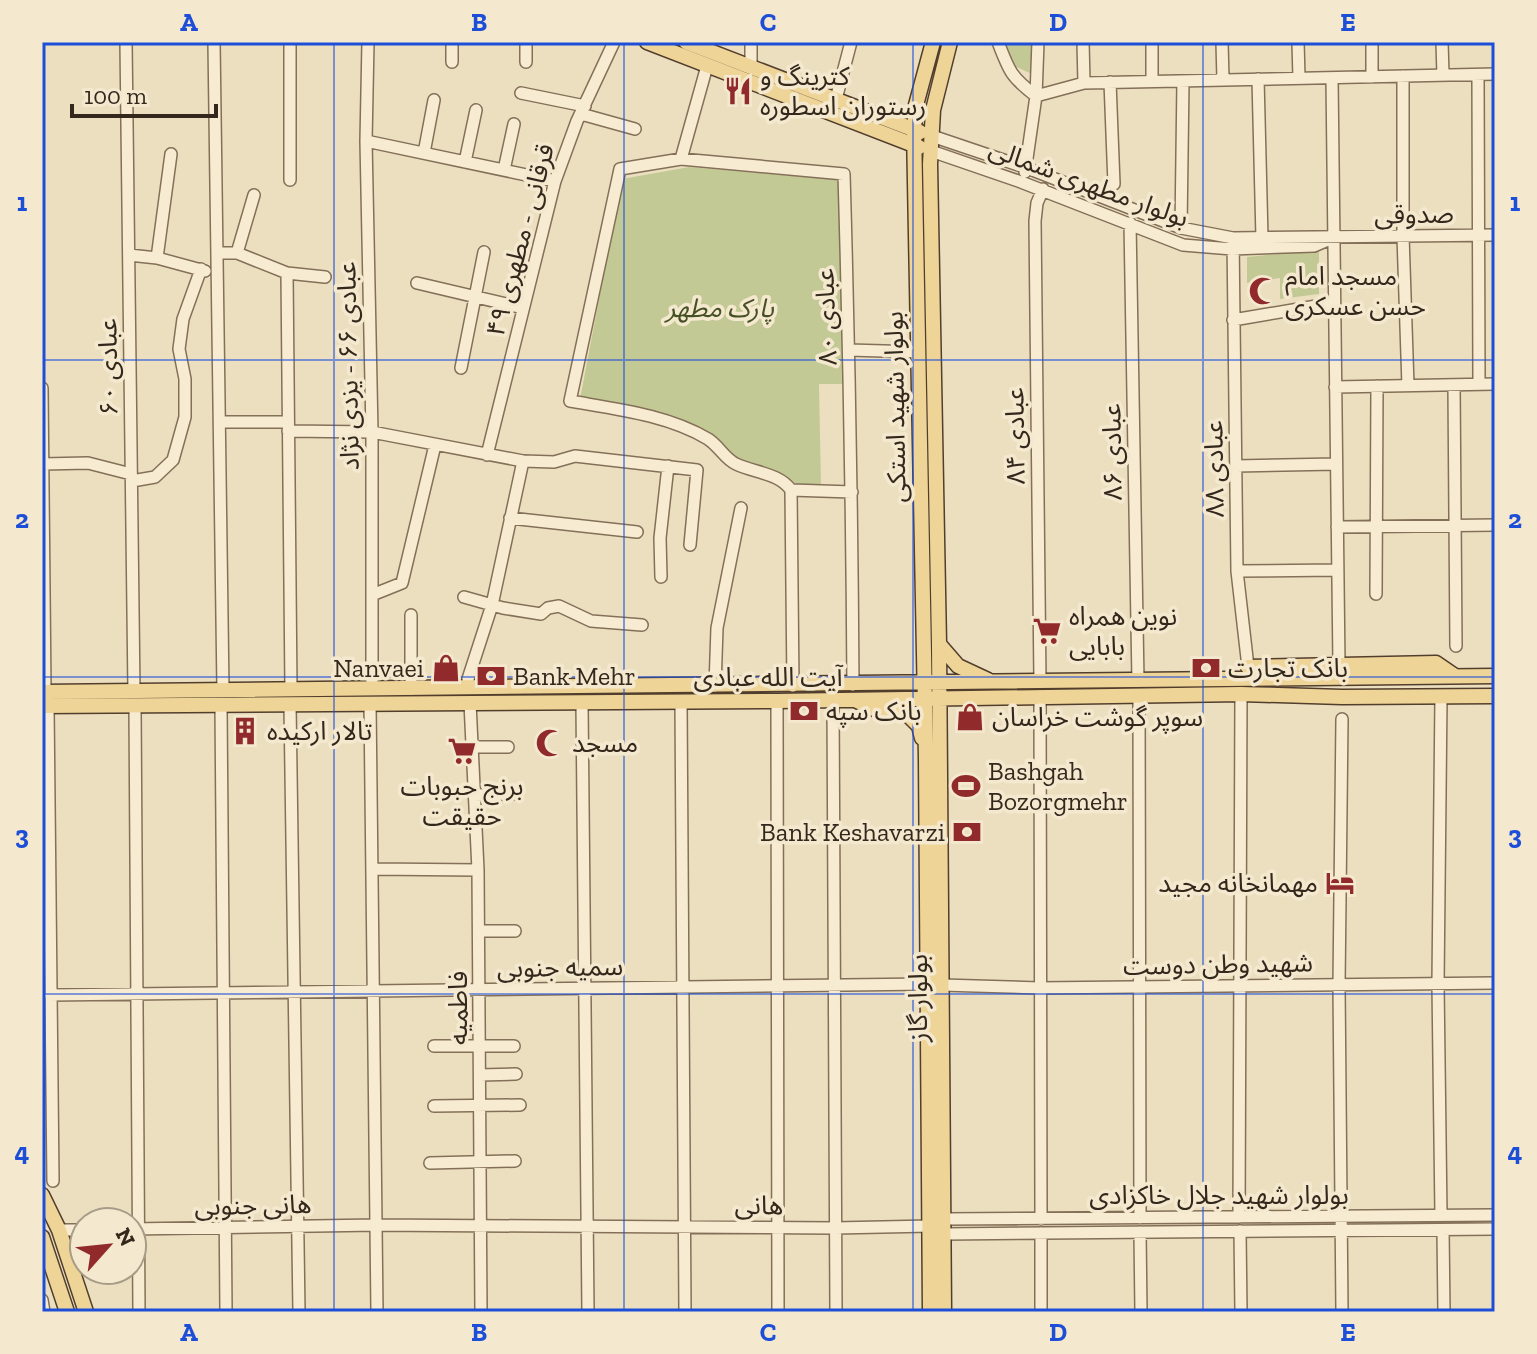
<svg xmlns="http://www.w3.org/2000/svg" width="1537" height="1354" viewBox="0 0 1537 1354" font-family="'Zilla Slab','Noto Sans Arabic',serif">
  <rect width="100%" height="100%" fill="#ecdfc0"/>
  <path fill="#c3c994" d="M1004,42H1035L1034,75L1012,65Z
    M689,167L840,180L842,384H819L821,488L800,487L787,477L739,461L715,438L580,399L622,179Z
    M1319,250V294L1280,299V278L1247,283V257Z"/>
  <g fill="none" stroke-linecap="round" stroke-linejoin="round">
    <defs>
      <path id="minor" d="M126,42L134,692
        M214,42L223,690
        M368,42L366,141L372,432V689
        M452,42V62
        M526,42V62
        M998,42C1009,71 1011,77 1036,96
        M1083,42L1084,83
        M1152,42V81
        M1222,42L1223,80
        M1298,42L1299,78
        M1372,42V77
        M1442,42L1443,75
        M751,67V42
        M1478,75L1479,384
        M1403,76V236L1408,386
        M1332,78L1339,665
        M1258,79L1262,238
        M1110,82L1114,184
        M521,93L585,106
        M1036,96L1084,83L1495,74
        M836,99L851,42
        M581,114L635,129
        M932,136L1027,168L1181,228L1233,238L1495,235
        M366,141L555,181
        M931,151L1021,182L1183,245L1232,249L1314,246L1328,240
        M424,153L434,100
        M681,159L707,66
        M465,162L476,110
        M504,170L514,124
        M1025,172L1036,96L1038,42
        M290,180V42
        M1130,223L1138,681
        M1181,228L1183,81
        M1233,238L1237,571L1248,667L1254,672
        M217,253H237L287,273L325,277
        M237,253L254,195
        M129,255L157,258L205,271
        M157,258L171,154
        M287,273L291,689
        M417,283L523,308
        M1233,320L1334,303
        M849,350L919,352
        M461,368L484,252
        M1454,385L1456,646
        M1335,387L1495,384
        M42,388L45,692
        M220,422H288
        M288,431L372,432L523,461L554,462L575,456L697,470L690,545
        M487,455L555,181L577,121L614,42
        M43,464L88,463L131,474
        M1236,466L1336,464
        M132,481L155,477L173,460L185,417V379L179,349L183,319L201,269
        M791,490L793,686
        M852,492L791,490C779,473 755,473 736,464C725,459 719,446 708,439C668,415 616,409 570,401L620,169L681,159L844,174C849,344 852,514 853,685
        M510,518L637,532
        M1337,527L1495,525
        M1237,571L1338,570
        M661,577L660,538L668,466
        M1376,594L1377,386
        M372,595L402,583L435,445
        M464,597L503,608L541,614L548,608L559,606L591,621L642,625
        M411,615V689
        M468,679L492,605L523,461
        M1040,682L1035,221L1037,203L1043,189
        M715,686L717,628L741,508
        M1139,695L1140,1218
        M1040,696L1041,1219
        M833,700L836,1312
        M777,701L778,1312
        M681,702L685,1312
        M470,703L478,870L481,1312
        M582,703L588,1312
        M370,704L377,1312
        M290,705L299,1312
        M48,706L53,1181
        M221,706L226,1312
        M135,707L139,1312
        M1342,719L1339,985L1342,1312
        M472,747H508
        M475,795L513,794
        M373,869L478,870
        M479,931H515
        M942,985L1039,988L1495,983
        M50,995L928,984
        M434,1046H514
        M480,1075L516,1074
        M434,1106L520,1105
        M430,1163L515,1161
        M1441,1215L1438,984L1441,697
        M1239,1217L1241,694
        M132,1229L376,1225L835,1228L930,1226L944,1219L1495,1215
        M59,1230H84
        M937,1230L944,1234L1495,1229
        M1443,1230L1444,1312
        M1240,1231L1241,1312
        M1140,1232L1141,1312
        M1041,1233V1312
        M42,1300L44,1312"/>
      <path id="major" d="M647,42L919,147
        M686,42L920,132
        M939,644L958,666L988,680
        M1248,667L1436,663L1455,676
        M42,692L1495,676
        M857,701L874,709L904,711L919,726L922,738
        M42,706L777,701L1241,694L1342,697L1495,696
        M42,1195L59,1230L86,1312
        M42,1237L67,1312
        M930,1312L926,758L914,129L916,105L933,42
        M944,1312L939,644L930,164L933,110L950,42"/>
    </defs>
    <use href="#minor" stroke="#847058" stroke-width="14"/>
    <use href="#major" stroke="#523e2d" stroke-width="17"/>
    <use href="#minor" stroke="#f7ecd2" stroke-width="11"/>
    <use href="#major" stroke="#efd498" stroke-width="14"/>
  </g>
  <path fill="none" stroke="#1d4ed8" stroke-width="2" stroke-opacity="0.55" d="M334,42V1312M624,42V1312M913,42V1312M1203,42V1312M42,360H1495M42,677H1495M42,994H1495"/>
  <defs>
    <symbol id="restaurant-bare" viewBox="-9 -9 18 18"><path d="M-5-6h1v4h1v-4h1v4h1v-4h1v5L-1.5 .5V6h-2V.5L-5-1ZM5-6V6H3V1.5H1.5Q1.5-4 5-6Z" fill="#912b2b" stroke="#f4e9cf" stroke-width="2.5" paint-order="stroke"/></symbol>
    <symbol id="mosque-bare" viewBox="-9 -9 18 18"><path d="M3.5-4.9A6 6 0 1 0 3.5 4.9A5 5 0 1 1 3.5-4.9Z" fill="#912b2b" stroke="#f4e9cf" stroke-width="2.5" paint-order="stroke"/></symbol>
    <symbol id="supermarket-bare" viewBox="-9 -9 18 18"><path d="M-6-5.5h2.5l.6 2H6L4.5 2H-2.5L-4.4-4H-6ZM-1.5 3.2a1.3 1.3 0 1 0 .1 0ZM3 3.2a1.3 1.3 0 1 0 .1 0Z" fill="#912b2b" stroke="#f4e9cf" stroke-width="2.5" paint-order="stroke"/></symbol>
    <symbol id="shop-bare" viewBox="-9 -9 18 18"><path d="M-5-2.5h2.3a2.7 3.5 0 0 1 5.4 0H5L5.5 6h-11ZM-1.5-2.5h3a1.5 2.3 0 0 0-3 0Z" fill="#912b2b" stroke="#f4e9cf" stroke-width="2.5" paint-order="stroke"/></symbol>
    <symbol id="bank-bare" viewBox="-9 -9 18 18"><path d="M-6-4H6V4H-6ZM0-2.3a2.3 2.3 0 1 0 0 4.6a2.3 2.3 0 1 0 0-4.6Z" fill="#912b2b" stroke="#f4e9cf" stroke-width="2.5" paint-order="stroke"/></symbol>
    <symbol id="building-bare" viewBox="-9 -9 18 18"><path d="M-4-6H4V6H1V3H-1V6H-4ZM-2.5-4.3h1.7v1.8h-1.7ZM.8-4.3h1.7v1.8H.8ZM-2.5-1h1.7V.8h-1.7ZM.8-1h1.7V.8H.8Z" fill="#912b2b" stroke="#f4e9cf" stroke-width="2.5" paint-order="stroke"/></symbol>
    <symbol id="stadium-bare" viewBox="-9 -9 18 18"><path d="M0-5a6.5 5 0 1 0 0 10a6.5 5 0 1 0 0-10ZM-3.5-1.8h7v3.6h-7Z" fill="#912b2b" stroke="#f4e9cf" stroke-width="2.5" paint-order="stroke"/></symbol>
    <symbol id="hotel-bare" viewBox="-9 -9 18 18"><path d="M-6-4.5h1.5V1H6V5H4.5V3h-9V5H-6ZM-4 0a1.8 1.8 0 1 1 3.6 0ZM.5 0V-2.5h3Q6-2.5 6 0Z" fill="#912b2b" stroke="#f4e9cf" stroke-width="2.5" paint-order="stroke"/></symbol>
  </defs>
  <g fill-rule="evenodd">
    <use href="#restaurant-bare" x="718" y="71" width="40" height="40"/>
    <use href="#mosque-bare" x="1243" y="271" width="40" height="40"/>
    <use href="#supermarket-bare" x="1027" y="611" width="40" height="40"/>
    <use href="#shop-bare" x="426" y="648" width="40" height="40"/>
    <use href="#bank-bare" x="1186" y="648" width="40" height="40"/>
    <use href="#bank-bare" x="471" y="656" width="40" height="40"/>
    <use href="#bank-bare" x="784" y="691" width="40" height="40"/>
    <use href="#shop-bare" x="950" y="697" width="40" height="40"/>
    <use href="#building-bare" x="225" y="711" width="40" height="40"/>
    <use href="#mosque-bare" x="530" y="723" width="40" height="40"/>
    <use href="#supermarket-bare" x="442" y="731" width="40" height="40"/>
    <use href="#stadium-bare" x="946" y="766" width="40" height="40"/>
    <use href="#bank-bare" x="947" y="812" width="40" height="40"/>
    <use href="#hotel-bare" x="1320" y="863" width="40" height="40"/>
  </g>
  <g text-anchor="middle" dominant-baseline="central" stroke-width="7" stroke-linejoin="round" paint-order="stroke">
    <g font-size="26" fill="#34281d" stroke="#f4e9cf" text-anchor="start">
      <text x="760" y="76">کترینگ و<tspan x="760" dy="30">رستوران اسطوره</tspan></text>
      <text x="1285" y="276">مسجد امام<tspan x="1285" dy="30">حسن عسکری</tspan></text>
      <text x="1069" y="616">نوین همراه<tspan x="1069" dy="30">بابایی</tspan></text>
      <text x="424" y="668" text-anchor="end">Nanvaei</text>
      <text x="1228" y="668">بانک تجارت</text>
      <text x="513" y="676">Bank Mehr</text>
      <text x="826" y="711">بانک سپه</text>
      <text x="992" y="717">سوپر گوشت خراسان</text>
      <text x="267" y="731">تالار ارکیده</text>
      <text x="572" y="743">مسجد</text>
      <text x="988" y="771">Bashgah<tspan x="988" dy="30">Bozorgmehr</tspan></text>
      <text x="462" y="786" text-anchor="middle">برنج حبوبات<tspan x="462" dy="30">حقیقت</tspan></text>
      <text x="945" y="832" text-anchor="end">Bank Keshavarzi</text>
      <text x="1318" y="883" text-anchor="end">مهمانخانه مجید</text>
    </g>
    <g font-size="26" fill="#34281d" stroke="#f4e9cf">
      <text transform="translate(1089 183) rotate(20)">بولوار مطهری شمالی</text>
      <text transform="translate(1414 214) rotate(-1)">صدوقی</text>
      <text transform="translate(520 240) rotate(-75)">قرقانی - مطهری ۴۹</text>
      <text transform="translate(826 317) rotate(-92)">عبادی ۸۰</text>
      <text transform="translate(348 366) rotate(-91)">عبادی ۶۶ - یزدی نژاد</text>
      <text transform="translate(108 367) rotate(-91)">عبادی ۶۰</text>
      <text transform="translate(895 407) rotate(-91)">بولوار شهید استکی</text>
      <text transform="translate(1015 436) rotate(-91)">عبادی ۸۴</text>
      <text transform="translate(1112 452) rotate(-91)">عبادی ۸۶</text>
      <text transform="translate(1214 469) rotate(-91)">عبادی ۸۸</text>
      <text x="768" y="677">آیت الله عبادی</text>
      <text transform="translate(1218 964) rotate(-1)">شهید وطن دوست</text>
      <text transform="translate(560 967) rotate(-1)">سمیه جنوبی</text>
      <text transform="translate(918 998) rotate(-90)">بولوار گاز</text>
      <text transform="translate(458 1008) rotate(-90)">فاطمیه</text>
      <text x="1219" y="1195">بولوار شهید جلال خاکزادی</text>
      <text transform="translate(253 1205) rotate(-1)">هانی جنوبی</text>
      <text transform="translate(759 1205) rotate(1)">هانی</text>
    </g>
    <g font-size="26" font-style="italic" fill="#455024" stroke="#f4e9cf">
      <text x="720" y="308">پارک مطهر</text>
    </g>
  </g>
  <rect width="1537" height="1354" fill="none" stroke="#f4e9cf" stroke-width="88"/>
  <g transform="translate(108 1246) rotate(63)"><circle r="38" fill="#f4e9cf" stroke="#a79c88" stroke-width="2"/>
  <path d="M0-6L14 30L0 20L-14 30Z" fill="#912b2b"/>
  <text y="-12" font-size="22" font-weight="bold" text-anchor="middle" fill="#34281d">N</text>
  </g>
  <path d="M72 104v12h144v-12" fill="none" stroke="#34281d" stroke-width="4"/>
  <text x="84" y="104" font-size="24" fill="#34281d" stroke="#f4e9cf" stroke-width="6" paint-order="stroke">100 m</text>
  <rect x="44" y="44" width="1449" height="1266" fill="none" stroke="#1d4ed8" stroke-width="3"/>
  <g font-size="26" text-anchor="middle" font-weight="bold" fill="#1d4ed8">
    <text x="189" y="31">A</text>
    <text x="479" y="31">B</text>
    <text x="768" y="31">C</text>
    <text x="1058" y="31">D</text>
    <text x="1348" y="31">E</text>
    <text x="22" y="211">1</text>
    <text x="1515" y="211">1</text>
    <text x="22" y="528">2</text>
    <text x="1515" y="528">2</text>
    <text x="22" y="844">3</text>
    <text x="1515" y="844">3</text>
    <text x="22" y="1161">4</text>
    <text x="1515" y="1161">4</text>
    <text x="189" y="1341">A</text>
    <text x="479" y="1341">B</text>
    <text x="768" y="1341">C</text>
    <text x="1058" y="1341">D</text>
    <text x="1348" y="1341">E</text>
  </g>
</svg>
